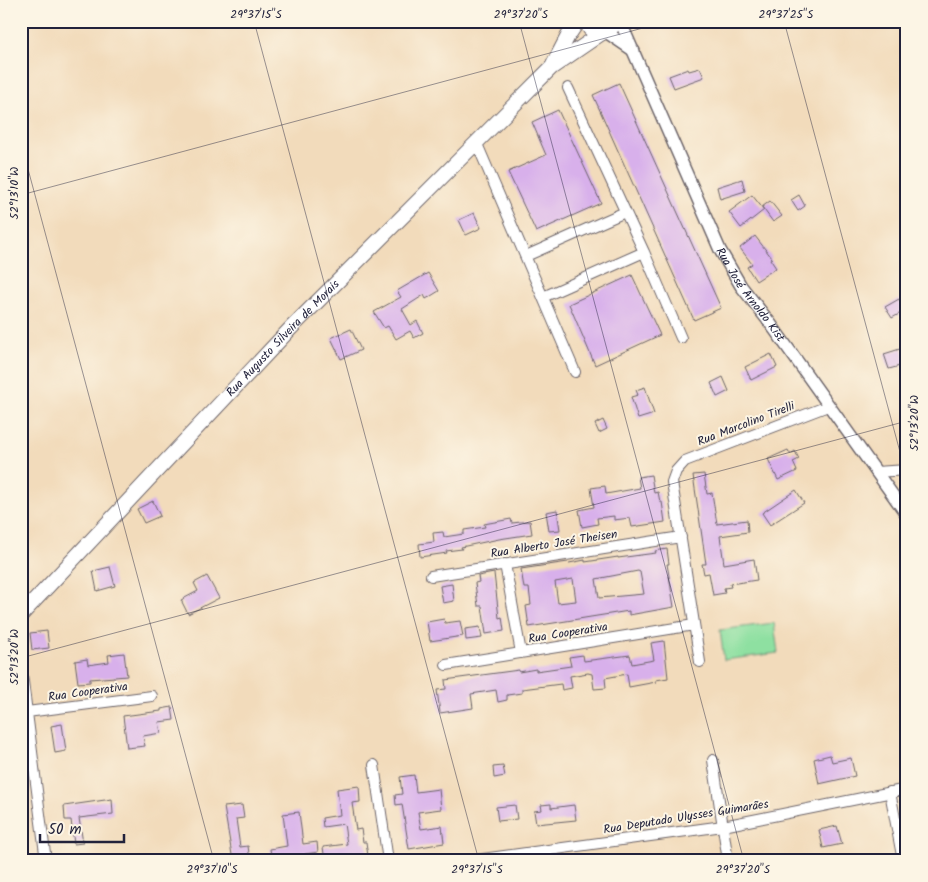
<svg xmlns="http://www.w3.org/2000/svg" width="928" height="882" viewBox="0 0 928 882" font-family="Kalam,sans-serif">
  <rect width="100%" height="100%" fill="#fcf5e5"/>
  <filter id="ink" filterUnits="userSpaceOnUse"><feTurbulence type="fractalNoise" baseFrequency=".02" numOctaves="2"/><feDisplacementMap in="SourceGraphic" scale="10" xChannelSelector="R" yChannelSelector="G"/><feConvolveMatrix kernelMatrix="1 2 1 2 8 2 1 2 1" color-interpolation-filters="sRGB"/></filter>
  <filter id="wash" filterUnits="userSpaceOnUse"><feTurbulence type="fractalNoise" baseFrequency=".0096" numOctaves="4" result="noise"/><feDisplacementMap in="SourceGraphic" scale="20" xChannelSelector="R" yChannelSelector="G"/><feGaussianBlur stdDeviation="1.12" result="paint"/><feColorMatrix in="noise" values="0 0 0 0 0 0 0 0 0 0 0 0 0 0 0 0 0 1.4 0 .05"/><feComposite in="paint" operator="in"/></filter>
  <g filter="url(#wash)">
    <rect width="100%" height="100%" fill="#f2dbbb"/>
    <path fill="#8ee0a1" stroke="#58816e" d="M774,623L778,653L724,660L720,630Z"/>
    <g id="blocks">
      <path fill="#d8b0eb" fill-rule="evenodd" d="M700,68L704,77L674,88L669,76L688,69L689,71Z
        M619,83L721,308L694,320L593,95Z
        M558,110L601,203L536,232L508,172L546,155L532,122Z
        M742,179L745,191L720,199L717,187Z
        M752,195L764,210L741,228L729,212Z
        M799,195L805,206L798,211L791,200Z
        M770,201L782,216L773,222L762,207Z
        M474,213L481,228L466,235L459,220Z
        M755,236L772,258L770,259L776,268L756,281L747,267L752,264L740,248Z
        M428,273L439,291L426,299L424,295L402,309L411,325L417,321L423,333L414,338L410,331L396,339L388,326L384,328L374,312L401,297L397,291Z
        M632,275L660,335L595,365L569,304Z
        M899,299L906,310L892,318L885,307Z
        M351,329L361,350L341,359L331,338Z
        M903,348L907,364L889,369L884,354Z
        M771,354L777,367L751,380L745,367Z
        M723,377L729,391L717,397L711,383Z
        M645,387L654,414L638,419L631,397L638,395L636,390Z
        M603,420L607,429L599,433L595,424Z
        M788,450L790,454L795,451L799,459L793,462L797,471L778,480L768,459Z
        M704,474L707,494L712,493L717,524L747,520L748,532L720,536L724,564L754,559L757,580L730,584L731,587L724,588L725,593L713,595L709,573L704,574L702,564H706L693,475Z
        M651,475L654,493L658,492L660,502H662L665,522L632,527L630,518L614,520V516L597,518L598,524L582,527L579,510L594,507L591,488L605,486L606,494L640,488L638,477Z
        M796,490L804,503L770,525L762,513Z
        M153,501L160,516L144,523L137,509Z
        M557,510L560,530L549,531L546,512Z
        M511,519L512,523L530,521L532,534L499,539L461,547L462,549L446,551L447,553L420,557L419,544L434,542L433,533L443,532L444,537L464,534V530L485,527L484,524Z
        M667,549L669,564H667L674,607L629,615V611L597,616L529,627L526,606L531,605L529,588H524L521,569L568,562L569,563L585,560V562L618,557V558L656,553L655,551ZM638,571L640,572L644,594L599,598L596,579ZM573,579L576,601L558,603L555,582Z
        M110,567L115,586L97,591L93,571Z
        M494,573L499,618L502,617L504,631L486,634L482,606H478L475,583L479,582L478,576Z
        M207,576L219,598L188,614L181,600L198,591L194,583Z
        M452,584L454,601L443,603L440,586Z
        M444,619L445,623L460,621L463,636L430,641L427,622Z
        M480,627L482,638L466,640L465,629Z
        M47,631L49,648L32,650L30,633Z
        M664,641L668,678L656,680V682L629,687L627,674L605,678L606,688L594,689L592,674L588,673L570,676L572,688L562,690L561,684L522,689V693L507,695V700L498,702L496,690L471,694L473,708L440,713L437,690L446,689L445,680L519,670V672L536,669V671L571,666L569,657L583,655L584,661L630,655L632,664L654,660L651,643Z
        M124,653L127,676L90,679V682L78,683L75,661L87,659L88,665L109,662L108,655Z
        M172,707L174,720L159,722L161,733L143,736L145,746L127,748L123,716L161,711V709Z
        M62,724L66,751L55,753L51,726Z
        M830,755L832,762L851,758L855,776L819,784L814,759Z
        M503,766L505,776L494,778L493,767Z
        M414,775L416,792L439,789L441,809L418,812L421,829L442,826L444,843L409,849L402,804L396,805L395,795L402,794L400,777Z
        M359,786L360,802L352,803L356,830L361,829L363,842H366L368,856L325,861L323,847L347,844L344,824L323,827L322,818L340,815L337,789Z
        M112,799L113,814L79,818L83,843L74,844L71,820H65L64,806Z
        M551,804V808L574,805L576,820L536,824L534,811L542,810L541,805Z
        M242,805L244,818L236,819L240,847L248,846L250,861H233L224,807Z
        M515,805L517,819L498,821L496,807Z
        M299,812L303,844L317,842L318,852L305,854L306,861H297V858L272,861L270,849L287,846L283,814Z
        M837,826L842,844L823,848L819,830Z"/>
    </g>
  </g>
  <g filter="url(#ink)">
    <use href="#blocks" fill-opacity="0" stroke="#6b6368" stroke-width="1"/>
    <g fill="none" stroke-linecap="round" stroke-linejoin="round">
      <defs>
        <path id="minor" d="M568,88L644,252L681,338
          M477,144L575,372
          M526,256L625,212
          M543,297L644,252
          M876,472L907,470
          M505,564L521,653
          M431,576L681,537
          M700,662L672,482L676,471L685,461L828,406
          M446,665L694,625
          M21,666L46,861
          M27,712L152,696
          M713,760L728,861
          M374,765L388,861
          M890,792L903,861
          M468,861L723,826L907,789"/>
        <g id="tertiary">
          <path id="s1" d="M620,21L720,250L741,286L770,323L907,515"/>
          <path d="M606,32L634,51"/>
        </g>
        <g id="secondary">
          <path d="M585,21L590,29L602,33L610,30L617,21"/>
          <path d="M553,65L568,36L578,21"/>
          <path id="s2" d="M21,615L291,328L551,68L602,33"/>
        </g>
      </defs>
      <use href="#minor" stroke="#6b6368" stroke-width="12"/>
      <use href="#tertiary" stroke="#6b6368" stroke-width="14"/>
      <use href="#secondary" stroke="#6b6368" stroke-width="16"/>
      <use href="#minor" stroke="#fff" stroke-width="10"/>
      <use href="#tertiary" stroke="#fff" stroke-width="11"/>
      <use href="#secondary" stroke="#fff" stroke-width="14"/>
    </g>
  </g>
  <path fill="none" stroke="#22223b" stroke-width="1" stroke-opacity="0.45" d="M254,21L479,861M519,21L744,861M784,21L907,478M21,143L214,861M21,195L669,21M21,658L907,421"/>
  <g text-anchor="middle" dominant-baseline="central" stroke-width="4" stroke-linejoin="round" paint-order="stroke">
    <g font-size="12" fill="#22223b" stroke="#fcf5e5">
      <text stroke="none"><textPath href="#s1" startOffset="304">Rua José Arnoldo Kist</textPath></text>
      <text stroke="none"><textPath href="#s2" startOffset="381">Rua Augusto Silveira de Morais</textPath></text>
      <text transform="translate(746 424) rotate(-21)">Rua Marcolino Tirelli</text>
      <text transform="translate(554 544) rotate(-9)">Rua Alberto José Theisen</text>
      <text transform="translate(568 633) rotate(-9)">Rua Cooperativa</text>
      <text transform="translate(88 692) rotate(-8)">Rua Cooperativa</text>
      <text transform="translate(686 817) rotate(-9)">Rua Deputado Ulysses Guimarães</text>
    </g>
  </g>
  <rect width="928" height="882" fill="none" stroke="#fcf5e5" stroke-width="55"/>
  <path d="M40 834v8h84v-8" fill="none" stroke="#22223b" stroke-width="2.5"/>
  <text x="48" y="834" font-size="15" fill="#22223b" stroke="#fcf5e5" stroke-width="4" paint-order="stroke">50 m</text>
  <rect x="28" y="28" width="872" height="826" fill="none" stroke="#22223b" stroke-width="2"/>
  <g font-size="12" text-anchor="middle" fill="#22223b">
    <text x="256" y="18">29°37'15"S</text>
    <text x="521" y="18">29°37'20"S</text>
    <text x="786" y="18">29°37'25"S</text>
    <text transform="translate(14 193) rotate(-90)" y="4">52°13'10"W</text>
    <text transform="translate(914 423) rotate(-90)" y="4">52°13'20"W</text>
    <text transform="translate(14 657) rotate(-90)" y="4">52°13'20"W</text>
    <text x="212" y="873">29°37'10"S</text>
    <text x="477" y="873">29°37'15"S</text>
    <text x="743" y="873">29°37'20"S</text>
  </g>
</svg>
